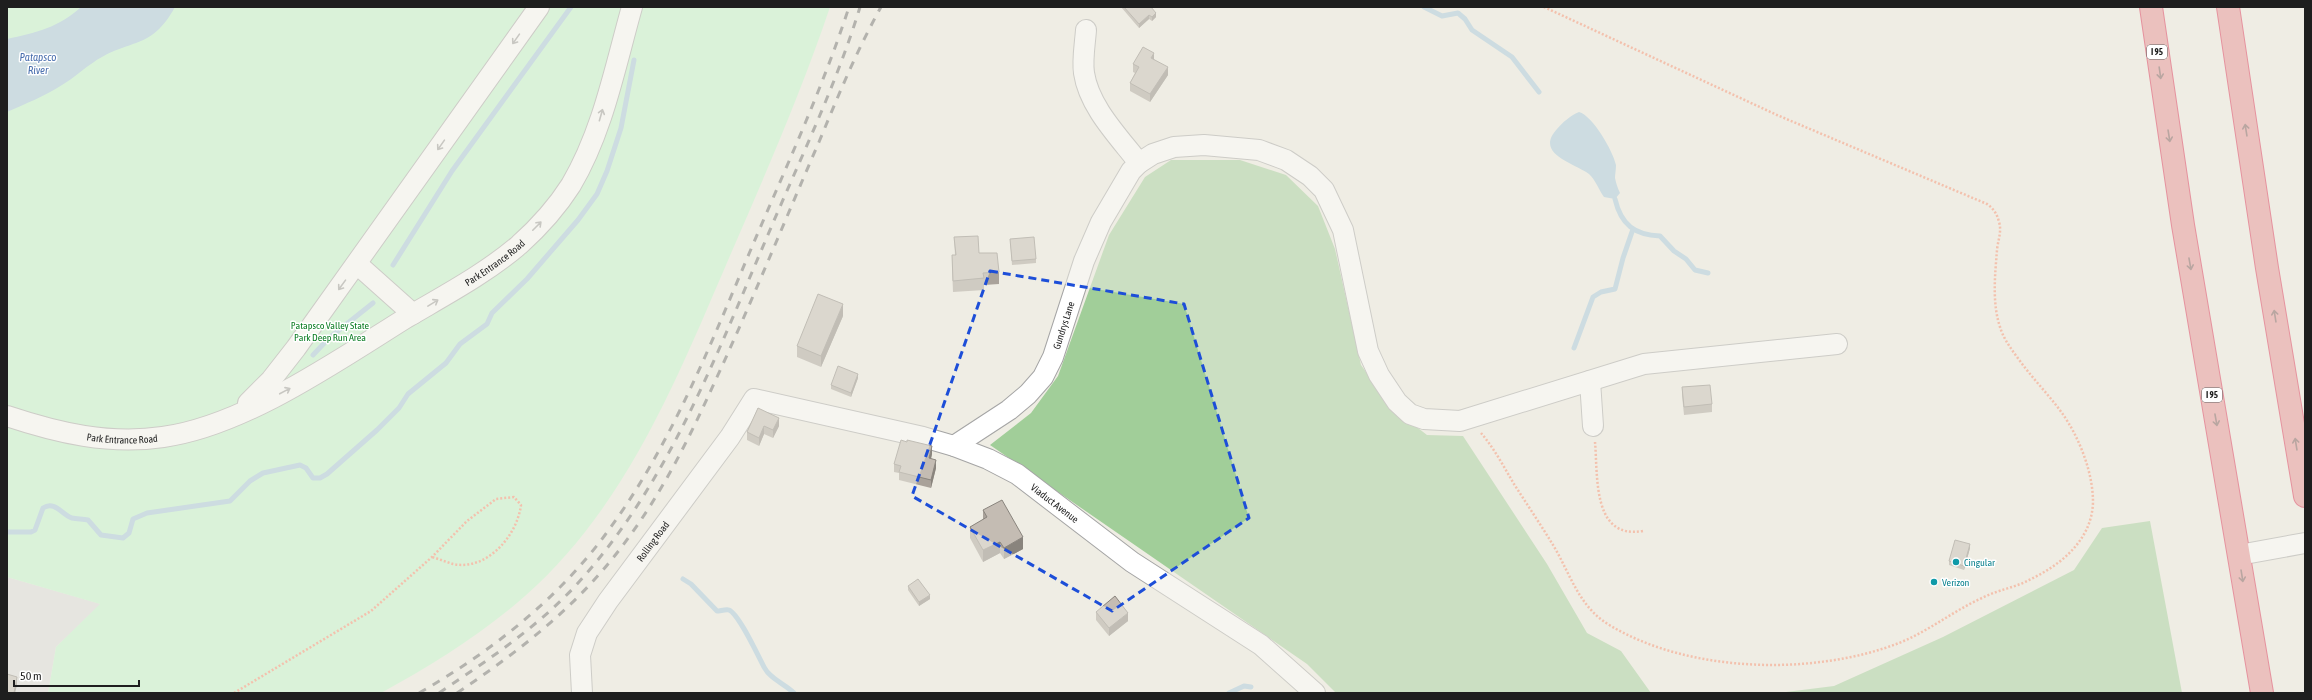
<svg xmlns="http://www.w3.org/2000/svg" width="2312" height="700" viewBox="0 0 2312 700" font-family="'Asap Condensed',sans-serif">
  <rect width="100%" height="100%" fill="#efede4"/>
  <path fill="#dcdbdb" d="M7,577L101,604L56,647L48,693H7Z"/>
  <path fill="#a1ce99" d="M1171,160H1240L1286,175L1318,206L1335,249L1361,365L1392,408L1427,435L1463,436L1547,564L1587,633L1621,651L1651,693H1336L1307,664L990,445L1031,413L1058,376L1109,235L1145,177Z
    M2150,521L2182,693H1777L1834,686L1943,637L2074,570L2102,528Z"/>
  <path fill="#c1f9cd" d="M7,7H830C801,93 765,175 729,258C677,379 626,507 525,596C482,634 432,665 381,693H48L56,647L100,604L7,577Z"/>
  <path fill="#a4c8dd" d="M81,7H175C151,51 129,38 94,62C83,69 74,78 62,85C45,96 25,104 7,112V39C35,33 60,27 81,7Z
    M1579,112C1593,116 1613,151 1616,165C1616,170 1615,174 1615,178C1616,183 1618,189 1620,193L1615,199L1604,197C1599,190 1595,179 1589,174C1574,163 1534,154 1557,129C1563,122 1570,116 1579,112Z"/>
  <g fill="none" stroke-linecap="round" stroke-linejoin="round">
    <path stroke="#a4c8dd" stroke-width="5" d="M1424,7L1442,16L1458,13L1465,19L1472,30L1512,57L1539,92
      M1615,199C1621,225 1635,235 1660,236L1674,251L1686,259L1695,270L1708,273
      M393,265L452,171L571,7
      M1574,348L1593,297L1601,292L1615,289L1623,258L1633,229
      M313,355L329,338L373,303
      M7,532H31L35,530L43,508C55,500 62,515 72,518C77,519 83,519 88,520L101,535L123,538L129,533L133,519L147,513L230,501L250,481L263,473L300,465L306,468L313,478H320L327,474L377,430L399,408L408,394L446,363L460,344L487,324L492,313L527,279L578,220L597,194L607,171L621,128L634,60
      M683,579L691,584L717,611C720,611 726,609 729,610C739,614 758,656 764,667C770,679 785,684 794,693
      M1229,693L1244,686L1251,687"/>
    <defs>
      <g id="minor">
        <path d="M1086,30C1085,44 1082,60 1084,73C1089,107 1119,137 1139,163"/>
        <path d="M357,264L413,314"/>
        <path d="M1590,381L1593,426"/>
        <path d="M248,403L271,380L296,348L539,7"/>
        <path id="s1" d="M7,416C58,433 109,445 163,437C244,426 337,361 406,318C445,295 485,274 519,245C538,228 557,207 571,185C603,131 615,67 632,7"/>
        <path id="s2" d="M954,446L1009,410L1028,394L1043,377L1053,357L1084,261L1101,222L1131,171L1139,163L1153,154L1174,147L1204,145L1259,150L1286,160L1310,176L1324,190L1343,230L1368,351L1379,375L1397,402L1410,414L1424,419L1460,421L1644,364L1837,344"/>
        <path d="M2239,555L2305,543"/>
        <path id="s3" d="M582,693L580,655L587,633L608,601L730,437L754,399L923,437L954,446L988,459L1017,474L1132,562L1261,645L1315,693"/>
      </g>
      <path id="highway" d="M2151,7L2183,225L2262,693
        M2228,7L2267,268L2305,496"/>
    </defs>
    <use href="#minor" stroke="#a5a5a5" stroke-width="22"/>
    <use href="#highway" stroke="#da244a" stroke-width="24"/>
    <path stroke="#f98c6b" stroke-width="2.5" stroke-dasharray="2 2" stroke-linecap="butt" d="M1481,433C1494,448 1504,467 1514,484C1528,506 1543,528 1556,550C1572,579 1581,609 1611,626C1690,673 1814,676 1899,643C1929,631 1953,611 1982,598C1997,590 2014,588 2029,580C2061,565 2092,540 2093,502C2093,472 2079,437 2062,413C2049,395 2033,379 2020,361C2012,350 2004,340 2000,327C1992,303 1995,275 1997,250C1998,240 2002,231 1999,222C1997,214 1994,209 1987,204L1777,115L1544,7
      M1595,442C1598,476 1592,540 1643,531
      M234,693L371,611L432,557L467,521L496,499L514,497L521,505C517,536 487,571 453,564C446,562 439,559 432,557"/>
    <use href="#minor" stroke="#fff" stroke-width="20"/>
    <use href="#highway" stroke="#e68c90" stroke-width="22"/>
    <path stroke="#6c6c6c" stroke-width="3" stroke-dasharray="8 8" stroke-linecap="butt" d="M419,693C489,653 557,600 605,535C671,447 711,343 754,242C787,165 823,87 849,7
      M439,693C488,660 538,627 578,583C668,484 715,358 767,237C799,161 836,86 860,7
      M457,693C518,652 575,608 620,549C661,496 690,437 717,377C753,299 785,220 819,142C838,96 857,50 881,7"/>
  </g>
  <path fill="#a9a29a" d="M1121,7H1151L1156,17L1152,21L1149,19L1139,28Z
    M1154,59L1168,75L1150,102L1130,91V83L1135,73L1133,72V64Z
    M954,237L979,253L999,272V284L984,285V290L953,292L952,267V255H955Z
    M1010,239L1036,259V263L1012,265Z
    M843,316L821,367L797,357V346Z
    M858,378L851,397L831,389V385Z
    M1682,387L1712,404V412L1684,415L1682,395Z
    M758,408L779,426L773,438L764,434L759,446L747,440V432Z
    M932,454L931,459L936,468L931,488L899,480V473L894,472V464Z
    M983,510L1023,549L1004,559L1000,553L983,562L970,538V527L983,520Z
    M1970,548L1964,570L1949,565V561Z
    M908,586L930,599L919,606L908,590Z
    M1096,612L1128,621L1109,636L1096,620Z"/>
  <path fill="#89847d" d="M1156,13V17L1152,21V17Z
    M1149,15V19L1139,28V24Z
    M1154,53V61L1151,58Z
    M1168,67V75L1150,102V94Z
    M843,304V316L821,367V356Z
    M858,374V378L851,397V393Z
    M779,418V426L773,438V430Z
    M764,426V434L759,446V438Z
    M932,446V454L929,466V458Z
    M936,460V468L931,488V480Z
    M1023,537V549L1004,559V548Z
    M1000,542V553L983,562V550Z
    M1970,544V548L1964,570V566Z
    M930,595V599L919,606V602Z
    M1128,613V621L1109,636V628Z
    M17,677V685L15,693H14Z"/>
  <path fill="#c4bcb3" stroke="#89847d" d="M1124,7H1151L1156,13L1152,17L1149,15L1139,24Z
    M1143,47L1154,53L1151,58L1168,67L1150,94L1130,83L1139,67L1133,64Z
    M978,236L979,253H997L999,272L983,273L984,278L953,281L952,255H956L954,237Z
    M1034,237L1036,259L1012,261L1010,239Z
    M818,294L843,304L821,356L797,346Z
    M838,366L858,374L851,393L831,385Z
    M1710,385L1712,404L1684,407L1682,387Z
    M758,408L779,418L773,430L764,426L759,438L747,432Z
    M901,440L907,442V440L932,446L929,458L936,460L931,480L899,472L901,466L894,464Z
    M1002,500L1023,537L1004,548L1000,542L983,550L970,527L987,517L983,510Z
    M1955,540L1970,544L1964,566L1949,561Z
    M918,579L930,595L919,602L908,586Z
    M1115,596L1128,613L1109,628L1096,612Z
    M7,674L17,677L14,693H7Z"/>
  <defs><path id="oneway-shaft" d="M-6 0H5M1.5-3L5.5 0L1.5 3" fill="none" stroke-width="1.6" stroke-linecap="round" stroke-linejoin="round"/></defs>
  <g stroke="#9a9a9a">
    <use href="#oneway-shaft" transform="translate(516 39) rotate(125)"/>
    <use href="#oneway-shaft" transform="translate(601 115) rotate(-74)"/>
    <use href="#oneway-shaft" transform="translate(441 145) rotate(125)"/>
    <use href="#oneway-shaft" transform="translate(537 226) rotate(-45)"/>
    <use href="#oneway-shaft" transform="translate(342 285) rotate(126)"/>
    <use href="#oneway-shaft" transform="translate(433 303) rotate(-31)"/>
    <use href="#oneway-shaft" transform="translate(285 391) rotate(-28)"/>
  </g>
  <g stroke="#785051">
    <use href="#oneway-shaft" transform="translate(2160 73) rotate(82)"/>
    <use href="#oneway-shaft" transform="translate(2246 130) rotate(-99)"/>
    <use href="#oneway-shaft" transform="translate(2169 136) rotate(81)"/>
    <use href="#oneway-shaft" transform="translate(2190 264) rotate(80)"/>
    <use href="#oneway-shaft" transform="translate(2275 316) rotate(-99)"/>
    <use href="#oneway-shaft" transform="translate(2216 420) rotate(80)"/>
    <use href="#oneway-shaft" transform="translate(2296 444) rotate(-99)"/>
    <use href="#oneway-shaft" transform="translate(2242 576) rotate(81)"/>
  </g>
  <path d="M0 0H2312V700H0ZM990,271L1184,304L1249,518L1112,611L912,496Z" fill="#efede4" fill-opacity=".55" fill-rule="evenodd"/>
  <path fill="none" stroke="#1d4ed8" stroke-width="3" stroke-dasharray="8 5" stroke-linejoin="round" d="M990,271L1184,304L1249,518L1112,611L912,496Z"/>
  <g fill="#0f9aa8" stroke="#fff" stroke-width="1.5">
    <circle cx="1956" cy="562" r="4"/>
    <circle cx="1934" cy="582" r="4"/>
  </g>
  <g text-anchor="middle" dominant-baseline="central" stroke-width="3" stroke-linejoin="round" paint-order="stroke">
    <g fill="#fff" stroke="#626262" stroke-width="1">
      <rect x="2147" y="45" width="20" height="14" rx="3"/>
      <rect x="2202" y="388" width="20" height="14" rx="3"/>
    </g>
    <g font-size="9" font-weight="bold" fill="#1e1e1e">
      <text x="2157" y="52">I 95</text>
      <text x="2212" y="395">I 95</text>
    </g>
    <g font-size="10" fill="#1e1e1e" stroke="#fff">
      <text stroke="none"><textPath href="#s1" startOffset="536">Park Entrance Road</textPath></text>
      <text stroke="none"><textPath href="#s2" startOffset="169">Gundrys Lane</textPath></text>
      <text stroke="none"><textPath href="#s1" startOffset="118">Park Entrance Road</textPath></text>
      <text stroke="none"><textPath href="#s3" startOffset="671">Viaduct Avenue</textPath></text>
      <text stroke="none"><textPath href="#s3" startOffset="174">Rolling Road</textPath></text>
    </g>
    <g font-size="10" fill="#0c7d24" stroke="#fff">
      <text x="330" y="325">Patapsco Valley State<tspan x="330" dy="12">Park Deep Run Area</tspan></text>
    </g>
    <g font-size="10" fill="#0d838f" stroke="#fff" text-anchor="start">
      <text x="1964" y="562">Cingular</text>
      <text x="1942" y="582">Verizon</text>
    </g>
    <g font-size="11" font-style="italic" fill="#4a6fae" stroke="#fff">
      <text x="38" y="57">Patapsco<tspan x="38" dy="13">River</tspan></text>
    </g>
  </g>
  <rect width="2312" height="700" fill="none" stroke="#1e1e1e" stroke-width="16"/>
  <path d="M14 680v6h125v-6" fill="none" stroke="#1e1e1e" stroke-width="2"/>
  <text x="20" y="680" font-size="12" fill="#1e1e1e" stroke="#ffffff" stroke-width="3" paint-order="stroke">50 m</text>
</svg>
